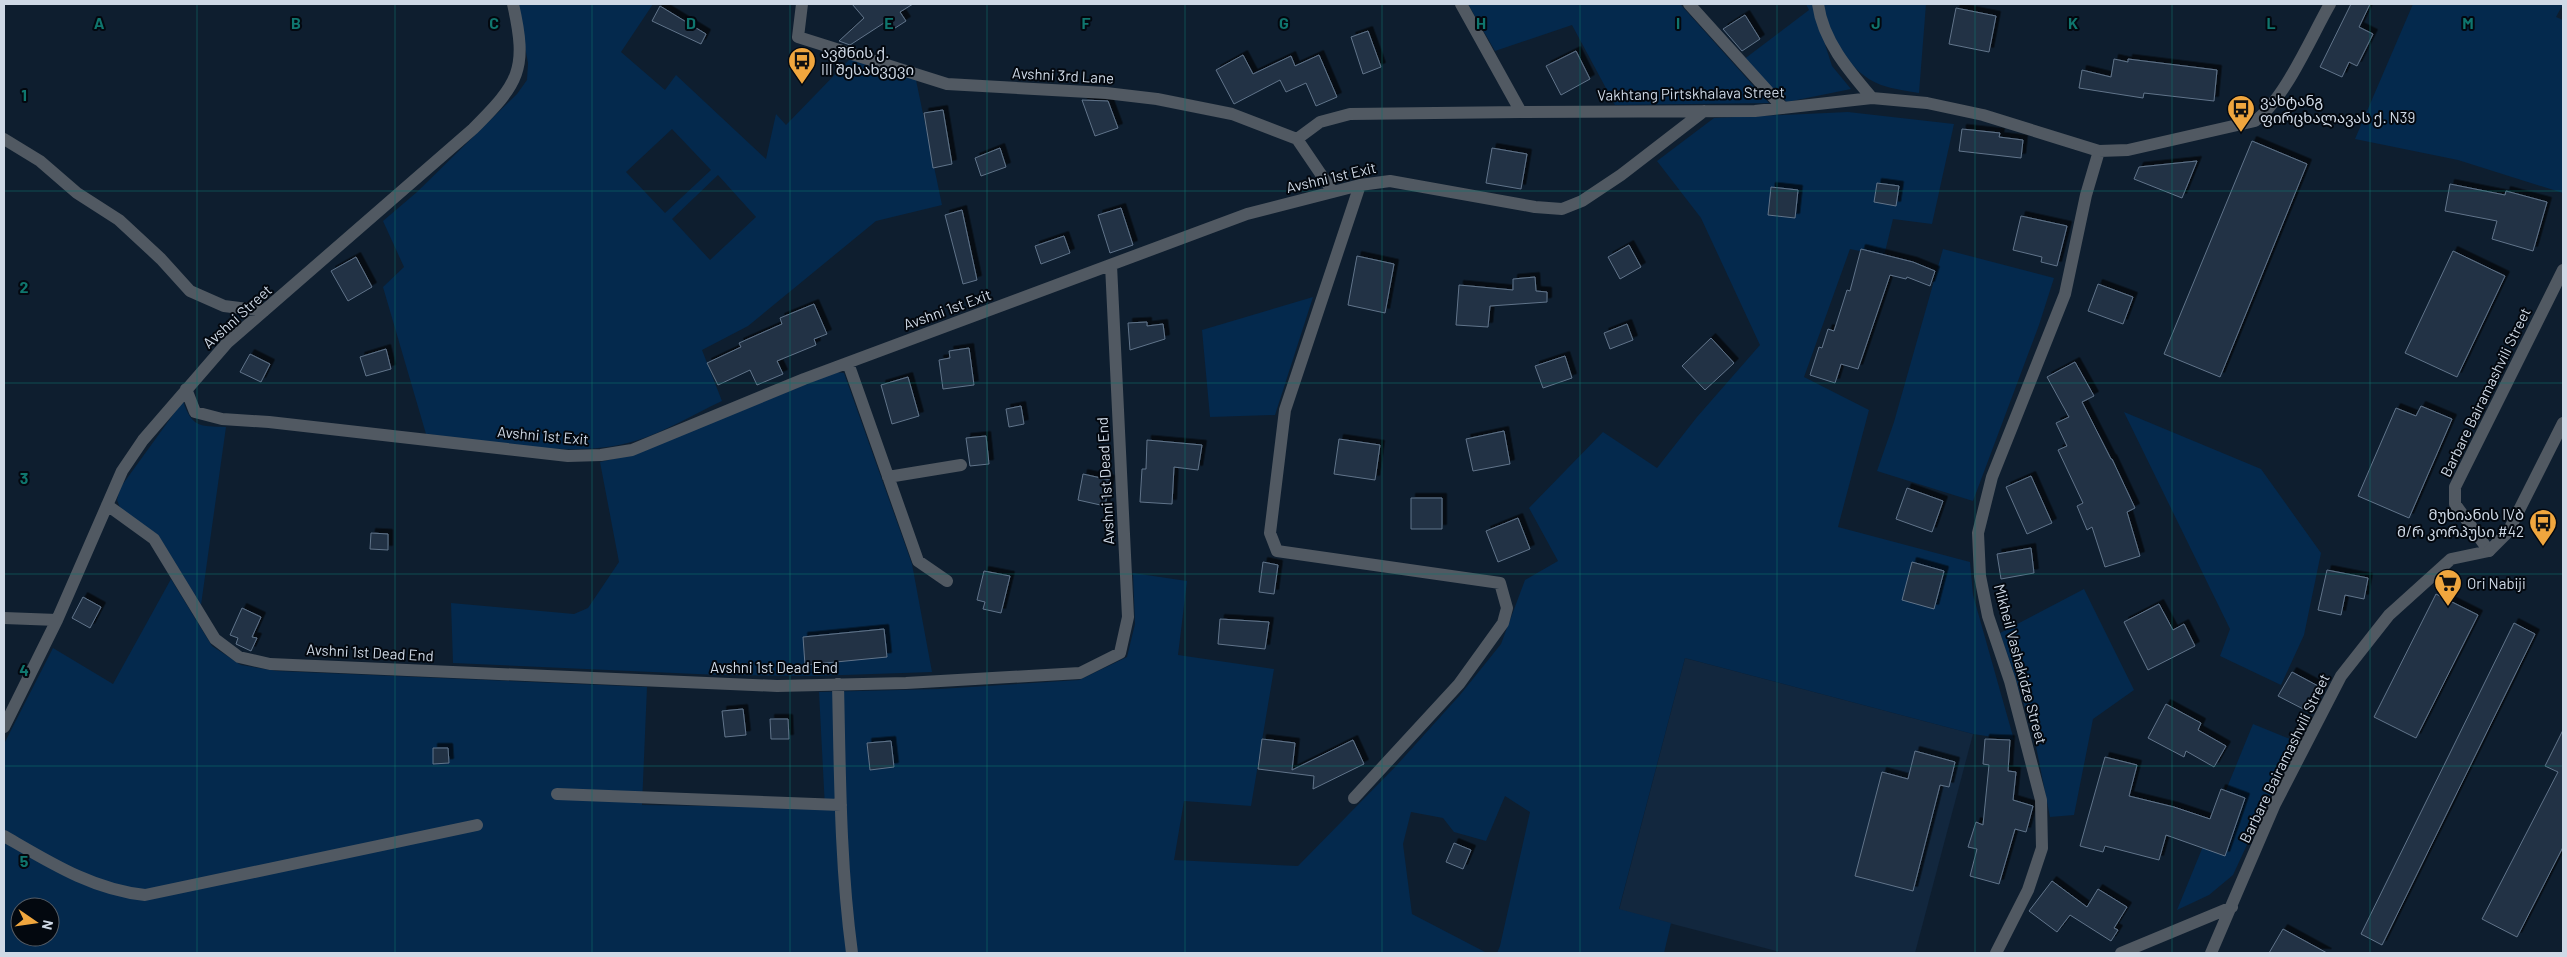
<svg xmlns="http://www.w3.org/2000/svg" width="2567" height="957" viewBox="0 0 2567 957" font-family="Barlow,'Noto Sans Georgian',sans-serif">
  <defs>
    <filter id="shadow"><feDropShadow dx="4.5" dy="-4.5" stdDeviation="0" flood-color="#0009"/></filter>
  </defs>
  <rect width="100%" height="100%" fill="#0e1e2f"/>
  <path fill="#12273e" d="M1685,658L1973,734L1915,953H1784L1619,910Z"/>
  <path fill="#04294d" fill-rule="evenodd" d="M517,4H653L621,52L665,90L676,75L766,159L776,114L786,125L850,59L916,80L942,205L876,221L748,326L702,350L722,401C694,414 665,432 635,441C573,460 491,441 426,434L383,287L404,267L383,221L417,192L517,94L527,80L528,63ZM672,129L711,170L665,213L626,172ZM718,175L756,217L710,260L672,219Z
    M1468,4H1680L1769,103L1615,105L1572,25L1495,51Z
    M1806,4H1812L1832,66L1851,89L1787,102L1743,60L1809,10Z
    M1823,4H1926L1919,93C1907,91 1893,89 1881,85C1848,72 1830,37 1823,4Z
    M2413,4H2563L2556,17L2563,20V193L2458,160L2355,139Z
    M1848,112L1954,124L1932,224L1893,219L1884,256L1850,249L1804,377L1869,410L1838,527L1970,562L1973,595L2014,740L1973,734L1685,658L1619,909L1671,923L1664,953H1497L1500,946L1530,812L1505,796L1486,841L1454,832L1443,818L1411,812L1403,844L1412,914L1487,953H4V744L53,648L113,684L171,579L212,646L241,665L277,671L647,687L642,805L825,808L819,692L939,689L1079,680L1127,657L1135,624L1133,573L1187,581L1178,655L1274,669L1251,806L1184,801L1174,860L1298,866L1396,766L1460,695L1501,644L1525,580L1558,561L1529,508L1603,432L1657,468L1697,417L1760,345L1701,218L1657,161L1714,118ZM20,907H50V937H20Z
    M1943,249L2054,278L2039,325L1973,501L1877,471L1894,422Z
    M1313,297L1275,415L1210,417L1202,330Z
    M836,372L844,373L912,564L932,672L814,676L719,675L453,663L451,603L574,614L588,608L619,562L600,462L635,454Z
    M183,401C192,428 200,426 226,427L201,605L158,535L121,510L117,500L120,488Z
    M2124,412L2261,469L2321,553L2304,635L2281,685L2220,656L2230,629Z
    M2084,589L2134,690L2093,719L2074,815L2050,817L2033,731L2000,633Z
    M2253,724L2295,741L2233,875L2209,895L2177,910Z"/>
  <path fill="#213245" stroke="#61748a" filter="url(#shadow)" d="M852,4H913L900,12L906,21L892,30L887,21L850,45L839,41L864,18Z
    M2351,4H2370L2359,27L2373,34L2357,66L2349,62L2342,77L2320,67Z
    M660,6L706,34L701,44L652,21Z
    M1956,8L1996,16L1989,52L1949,44Z
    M1745,15L1760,39L1742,51L1723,29Z
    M1368,31L1381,67L1363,74L1351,37Z
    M1576,51L1590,79L1561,95L1546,66Z
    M1243,55L1253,74L1291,56L1295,66L1319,55L1337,97L1316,106L1306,83L1286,92L1280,80L1234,104L1216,70Z
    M2114,59L2128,62V59L2217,70L2214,101L2144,93L2143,98L2079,88L2082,70L2111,77Z
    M1082,100L1108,101L1118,128L1095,136Z
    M943,110L952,164L933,168L924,113Z
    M1962,129L2000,133L1999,137L2023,140L2021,158L1959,151Z
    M2252,141L2307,164L2220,377L2164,354Z
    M1000,148L1006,167L981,176L975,158Z
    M1492,148L1527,154L1521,189L1486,183Z
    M2197,161L2182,198L2134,179L2139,167Z
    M1877,183L1899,186L1896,206L1874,202Z
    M2450,184L2505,195L2506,191L2547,202L2533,251L2492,239L2497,221L2445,211Z
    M1771,187L1798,190L1795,218L1768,215Z
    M1121,208L1133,245L1110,253L1098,215Z
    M962,210L977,280L963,284L945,215Z
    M2021,216L2067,226L2057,266L2041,262L2042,257L2013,250Z
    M1064,236L1070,253L1041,264L1035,246Z
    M1629,245L1641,267L1620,279L1608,257Z
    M1861,249L1913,262L1935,271L1930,286L1907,277L1906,279L1890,275L1858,369L1841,364L1835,383L1810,375L1819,347L1822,348L1828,329L1834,331L1847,290L1850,291Z
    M2453,251L2505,276L2457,377L2405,353Z
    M1357,256L1394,264L1385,313L1348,305Z
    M356,257L372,287L348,301L331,271Z
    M1535,277L1536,291L1547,292V302L1490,306L1488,327L1456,325L1459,285L1513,290V279Z
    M2098,284L2133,297L2123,324L2088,311Z
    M814,304L827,334L814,339L816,345L777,361L783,374L757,385L750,370L718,385L707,363L741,347L739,343L782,324L780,318Z
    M1147,322V326L1163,324L1165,339L1130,350L1128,323Z
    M1627,324L1633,340L1610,349L1604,333Z
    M1711,338L1734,363L1705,390L1682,366Z
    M969,348L974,385L943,389L939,360L950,358L949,351Z
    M386,349L391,369L366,376L360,357Z
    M250,354L270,364L261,382L240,372Z
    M1565,356L1572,378L1543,388L1535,366Z
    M2075,362L2094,396L2082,402L2111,459H2112L2135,508L2127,512L2140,556L2105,567L2092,527L2087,530L2077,506L2083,503L2058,450L2067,446L2056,423L2069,417L2047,377Z
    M908,377L919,416L892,424L881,385Z
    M1021,406L1024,424L1009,427L1006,409Z
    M2421,406L2452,419L2409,518L2358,496L2396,408L2416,416Z
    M1504,431L1510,464L1473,471L1466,439Z
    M986,436L989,464L970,466L966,438Z
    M1339,439L1380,445L1375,480L1334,474Z
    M1147,440L1202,445L1198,470L1174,467L1172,504L1140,502L1142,469H1146Z
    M1083,474L1110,480L1105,506L1078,500Z
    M2031,476L2052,523L2027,534L2006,487Z
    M1907,488L1943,501L1932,532L1896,519Z
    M1411,498H1442V529H1411Z
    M1518,518L1530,549L1498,562L1486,531Z
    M371,533L388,534V550L370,549Z
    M2031,548L2034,573L2001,579L1997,554Z
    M1263,562L1278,565L1274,594L1259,592Z
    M1912,562L1944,571L1934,609L1902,600Z
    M2327,570L2368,578L2364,599L2345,595L2341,615L2318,610Z
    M984,571L1010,576L1001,613L983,609L985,602L977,600Z
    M2436,594L2478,615L2416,738L2374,717Z
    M83,597L101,607L90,628L72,618Z
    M2159,604L2173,630L2184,624L2195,646L2148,670L2124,622Z
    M242,608L261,617L252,637L257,638L251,651L236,644L238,638L230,635Z
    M1220,619L1269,622L1265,649L1218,644Z
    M2514,623L2535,634L2382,945L2361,934Z
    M884,629L887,657L805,665L803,637Z
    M2292,672L2320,687L2307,711L2278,696Z
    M2166,704L2201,723L2198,730L2226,746L2214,767L2186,751L2184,757L2148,738Z
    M743,709L746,735L725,737L722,711Z
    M770,719H788L789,739H771Z
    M2563,730V847L2517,937L2482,919L2558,772L2545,766Z
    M1262,739L1295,743L1292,770L1353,740L1364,764L1313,789L1314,776L1258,769Z
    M1985,739L2010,740L2008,771L2016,772L2013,800L2033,806L2026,832L2015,829L1999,884L1970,876L1977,849L1968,847L1976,822L1983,825L1989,765L1983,764Z
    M891,741L894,767L870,770L867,743Z
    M433,748H448L449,763L433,764Z
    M1915,751L1955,762L1949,787L1940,785L1913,891L1855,876L1882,772L1908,779Z
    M2105,757L2137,765L2129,796L2174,807L2210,819L2221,789L2245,798L2225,856L2166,835L2159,860L2105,846L2103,852L2080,846Z
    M1454,843L1471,850L1463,869L1446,862Z
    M2052,881L2087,907L2098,889L2127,907L2114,928L2118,930L2111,941L2070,915L2057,932L2029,911Z
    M2283,929L2327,953H2269Z"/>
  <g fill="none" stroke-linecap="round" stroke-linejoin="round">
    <path stroke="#515962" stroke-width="12" d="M802,4L798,37L947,84L1106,93L1157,99L1232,114L1297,139L1333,192
      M1461,4L1521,112L1755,111L1872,98L1927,103L1983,115L2099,151L2128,150L2255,121C2285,99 2311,37 2330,4
      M1689,4L1783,108
      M1818,4C1823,41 1849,71 1872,98
      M4,139L40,161L77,193L119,220L161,259L190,291L224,306L264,311
      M1297,139L1320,122L1350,114L1521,112
      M848,363L918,561L947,581
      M186,389L195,412L222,419L269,422L568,456L601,455L632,450L804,379L1247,214L1360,185L1390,181L1535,207L1562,209L1582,201L1621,175L1704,111
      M888,477L961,465
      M107,505L154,539L215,639L239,657L270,664L777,686L906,683L1080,673L1120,653L1128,617L1111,265
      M4,618L57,620
      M838,684C840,774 840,864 852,953
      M4,727L57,620L122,471L143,440L227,343L473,129C519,83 528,70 513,4
      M557,794L841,805
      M1354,798L1459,684L1503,623L1507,608L1500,583L1277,551L1270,533L1285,410L1360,185
      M4,836C49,862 93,890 145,895L477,825
      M1996,953L2028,890L2042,848L2041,800L2010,681L1988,616L1980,576L1978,533L1992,477L2065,294L2086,195L2099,151
      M2121,953L2232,907
      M2211,953L2275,804L2341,676L2389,615L2451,559L2489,551L2455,504V487L2563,270"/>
    <path stroke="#515962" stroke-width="12" d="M2489,551L2508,532L2563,423"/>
  </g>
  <path fill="none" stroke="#0f766e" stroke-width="1" stroke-opacity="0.55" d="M197,4V953M395,4V953M592,4V953M790,4V953M987,4V953M1185,4V953M1382,4V953M1580,4V953M1777,4V953M1975,4V953M2172,4V953M2370,4V953M4,191H2563M4,383H2563M4,574H2563M4,766H2563"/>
  <defs>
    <symbol id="bus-pin" viewBox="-11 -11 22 30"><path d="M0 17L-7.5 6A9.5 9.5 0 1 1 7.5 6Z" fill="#f0a63e" stroke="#03080f"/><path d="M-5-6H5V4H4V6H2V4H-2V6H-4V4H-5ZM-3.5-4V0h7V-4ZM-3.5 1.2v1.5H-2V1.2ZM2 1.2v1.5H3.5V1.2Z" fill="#111"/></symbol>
    <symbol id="supermarket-pin" viewBox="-11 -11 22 30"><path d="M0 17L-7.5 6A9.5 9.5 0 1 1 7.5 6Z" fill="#f0a63e" stroke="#03080f"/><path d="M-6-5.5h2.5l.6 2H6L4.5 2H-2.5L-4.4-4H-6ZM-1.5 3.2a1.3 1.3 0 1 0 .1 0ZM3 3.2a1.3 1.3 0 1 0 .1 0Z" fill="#111"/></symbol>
  </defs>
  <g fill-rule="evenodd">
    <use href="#bus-pin" x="786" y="45" width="32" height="43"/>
    <use href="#bus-pin" x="2225" y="93" width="32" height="43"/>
    <use href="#bus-pin" x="2527" y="507" width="32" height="43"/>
    <use href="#supermarket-pin" x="2432" y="567" width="32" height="43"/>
  </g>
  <g text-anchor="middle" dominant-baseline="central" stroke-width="4" stroke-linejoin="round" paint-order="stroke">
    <g font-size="15" fill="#cfd9e6" stroke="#03080f" text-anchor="start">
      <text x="821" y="52">ავშნის ქ.<tspan x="821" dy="17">III შესახვევი</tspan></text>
      <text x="2260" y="100">ვახტანგ<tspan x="2260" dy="17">ფირცხალავას ქ. N39</tspan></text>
      <text x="2524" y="514" text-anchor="end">მუხიანის IVბ<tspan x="2524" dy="17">მ/რ კორპუსი #42</tspan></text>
      <text x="2467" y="583">Ori Nabiji</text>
    </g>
    <g font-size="15" fill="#cfd9e6" stroke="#03080f">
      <text transform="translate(1063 75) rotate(3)">Avshni 3rd Lane</text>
      <text transform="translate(1691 93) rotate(-1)">Vakhtang Pirtskhalava Street</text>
      <text transform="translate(1331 177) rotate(-13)">Avshni 1st Exit</text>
      <text transform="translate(947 309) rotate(-20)">Avshni 1st Exit</text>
      <text transform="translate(237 316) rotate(-42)">Avshni Street</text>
      <text transform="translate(2485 392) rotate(-64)">Barbare Bairamashvili Street</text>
      <text transform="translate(543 435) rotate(5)">Avshni 1st Exit</text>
      <text transform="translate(1105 481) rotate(-93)">Avshni 1st Dead End</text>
      <text transform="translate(370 652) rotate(3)">Avshni 1st Dead End</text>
      <text transform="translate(2021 664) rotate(75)">Mikheil Vashakidze Street</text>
      <text x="774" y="667">Avshni 1st Dead End</text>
      <text transform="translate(2284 758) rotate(-64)">Barbare Bairamashvili Street</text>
    </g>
  </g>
  <g font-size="16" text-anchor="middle" font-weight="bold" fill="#0f766e" stroke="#03080f" stroke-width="4" stroke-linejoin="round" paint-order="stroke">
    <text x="99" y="29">A</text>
    <text x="296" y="29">B</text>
    <text x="494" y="29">C</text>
    <text x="691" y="29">D</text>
    <text x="889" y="29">E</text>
    <text x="1086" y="29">F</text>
    <text x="1284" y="29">G</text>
    <text x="1481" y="29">H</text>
    <text x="1678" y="29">I</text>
    <text x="1876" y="29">J</text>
    <text x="2073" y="29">K</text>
    <text x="2271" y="29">L</text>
    <text x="2468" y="29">M</text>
    <text x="24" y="101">1</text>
    <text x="24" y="293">2</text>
    <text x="24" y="484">3</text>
    <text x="24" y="676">4</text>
    <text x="24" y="867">5</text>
  </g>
  <rect width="2567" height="957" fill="none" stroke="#cfd9e6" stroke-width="10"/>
  <g transform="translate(35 922) rotate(103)"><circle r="24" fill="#03080f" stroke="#555c65"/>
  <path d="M0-4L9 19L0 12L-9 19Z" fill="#f0a63e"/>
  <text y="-8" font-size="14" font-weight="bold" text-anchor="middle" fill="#cfd9e6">N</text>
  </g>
</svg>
